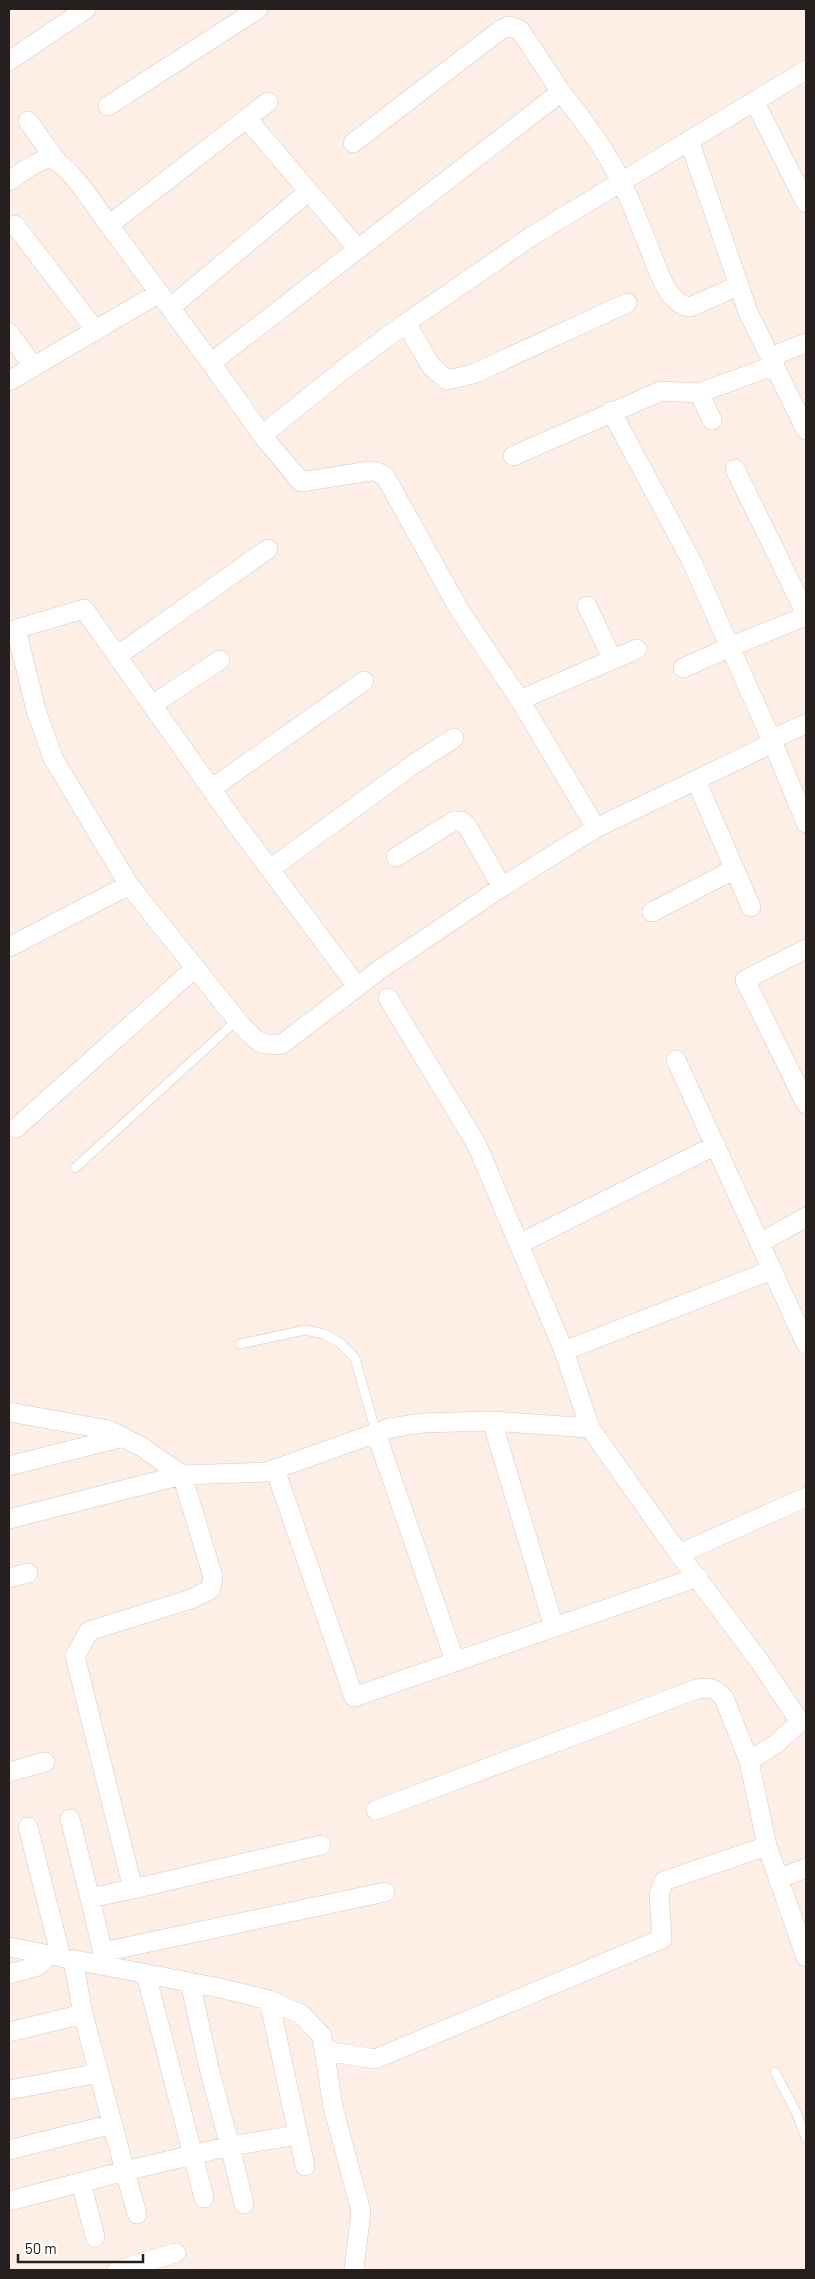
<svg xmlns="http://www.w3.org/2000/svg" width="815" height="2279" viewBox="0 0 815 2279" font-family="Barlow,sans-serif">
  <rect width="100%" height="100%" fill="#feefe6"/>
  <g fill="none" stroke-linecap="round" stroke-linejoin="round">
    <defs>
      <path id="lane" d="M75,1168L237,1020
        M240,1344L305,1330L324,1334L340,1343L355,1358L376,1433
        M775,2072L796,2112L806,2138"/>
      <path id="street" d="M9,61L86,9
        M754,101L806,203
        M108,106L258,9
        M247,119L358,249L561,92C584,121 606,150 622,184C633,205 641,228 650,250C658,269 667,304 690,307L738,286
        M28,121L56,160
        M689,140L748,312L806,430
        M353,143L499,31L509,26L520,30L561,92
        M9,181C20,174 33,163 46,159C65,155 98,211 109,225
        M15,225L96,331
        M358,249L211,363L262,435L348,366L406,323L532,236L806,70
        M170,308L308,192
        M406,323L431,366L447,380L473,374L627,303
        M9,333L34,367
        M770,357L806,343
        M211,363L109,225L268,102
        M9,381L159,293
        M699,393L712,420
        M611,411L691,560L730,647L683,668
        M262,435L301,482L370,471H375L385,476L460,611L520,700
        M513,456L661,391L699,393L775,365
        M735,469L806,614
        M587,606L613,660
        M806,616L730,647L773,743L806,823
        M117,656L268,549
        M152,705L220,660
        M772,739L806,724
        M696,780L751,907
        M211,789L364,681
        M596,828L520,700L637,649
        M396,857L454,821H462L467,826L502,887
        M270,869L414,764L454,738
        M652,912L735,869
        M9,947L129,885
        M806,949L745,980L806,1104
        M356,985L234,821L84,609L16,629L36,710L53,758L129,885L237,1020C253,1037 257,1047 282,1044L382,968L502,887L596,828L773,743
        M388,998L477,1145L564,1351L590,1428L679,1554L760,1662L800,1722L776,1744L749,1761L767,1846L806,1957
        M676,1060L806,1344
        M16,1128L195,968
        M760,1243L806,1217
        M519,1244L716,1145
        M564,1351L772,1270
        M9,1412L109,1430L142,1447L182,1475L267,1472L390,1428L422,1423L492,1421L590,1428
        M492,1421L554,1627
        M376,1433L455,1661
        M9,1466L123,1437
        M275,1469L354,1697L698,1577
        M9,1519L182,1475L213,1577L211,1589L191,1599L89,1631L75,1656L133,1889L90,1898L106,1966L220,1988L269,2000L302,2015L322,2036L333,2107L361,2211L354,2270
        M679,1554L806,1497
        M9,1578L28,1573
        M9,1772L45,1762
        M376,1810L697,1689C711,1687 715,1688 724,1698L749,1761
        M70,1819L90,1898
        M28,1827L61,1957
        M778,1879L806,1868
        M133,1889L321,1845
        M9,1947L106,1966
        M103,1952L385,1892
        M9,1974L38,1966L49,1955
        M146,1974L204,2198
        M269,2000L305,2166
        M83,2014L125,2171L230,2146L210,2072L190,1982
        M9,2032L83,2014L73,1960
        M325,2051L375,2059L662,1939L659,1895L664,1881L767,1846
        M9,2090L99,2073
        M9,2150L113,2124
        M81,2182L95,2237
        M9,2201L125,2171L137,2214
        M244,2204L230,2146L298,2135
        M117,2270L176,2253"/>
    </defs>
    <use href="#lane" stroke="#d6c8be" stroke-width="10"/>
    <use href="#street" stroke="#d6c8be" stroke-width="20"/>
    <use href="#lane" stroke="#fff" stroke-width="9"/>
    <use href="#street" stroke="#fff" stroke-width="19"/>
  </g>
  <rect width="815" height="2279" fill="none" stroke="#25201d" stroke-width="20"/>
  <path d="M18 2254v8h125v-8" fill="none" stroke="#25201d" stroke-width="2.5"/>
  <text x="25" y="2254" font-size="15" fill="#25201d" stroke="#ffffff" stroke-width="4" paint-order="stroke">50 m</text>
</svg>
